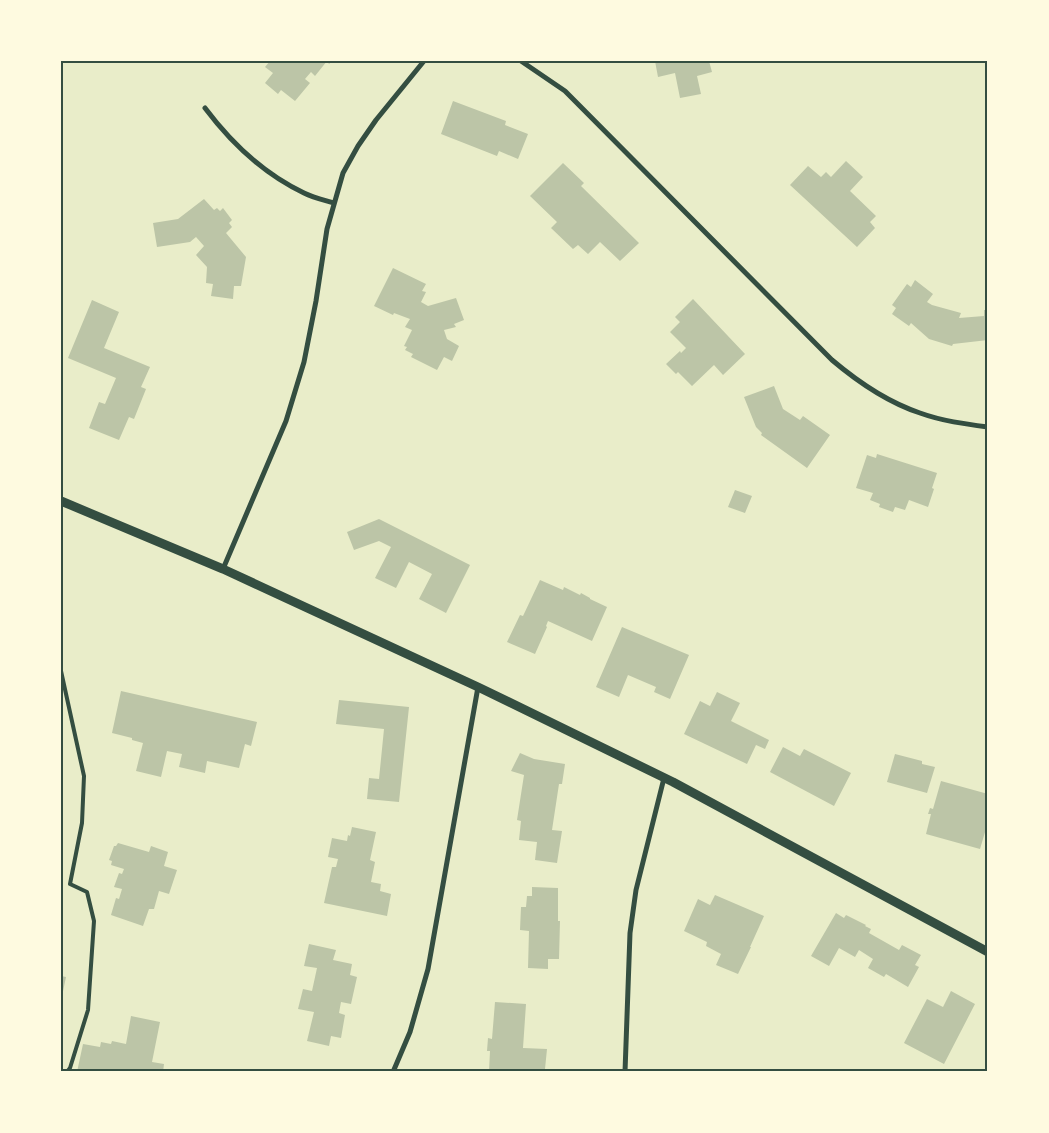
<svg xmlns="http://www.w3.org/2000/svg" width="1049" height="1133" viewBox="0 0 1049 1133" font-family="Raleway,sans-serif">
  <rect width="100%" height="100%" fill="#e9edc9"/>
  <path fill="#bcc5a7" d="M270,61H332L329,64L327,61L315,76L311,72L305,79L310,83L295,101L281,90L278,94L265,83L273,73L265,67Z
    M655,61H709L712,72L697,76L701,94L680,98L675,73L658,77Z
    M453,101L506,121L505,125L528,134L518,159L499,151L497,156L441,134Z
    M846,161L863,177L850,191L876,216L870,222L875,228L857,247L790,185L808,166L821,177L826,172L831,177Z
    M563,163L584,183L581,186L639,243L620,261L600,242L588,254L578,245L573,249L551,228L557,222L530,196Z
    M204,199L214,210L217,208L220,211L223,208L232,220L229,223L232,227L226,233L246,257L241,286H234L233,299L211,296L213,284L206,283L207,267L196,255L204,246L196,237L190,242L157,247L153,223L178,219Z
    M393,268L426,284L422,291L426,292L421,302L428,306L456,298L464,320L454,324L456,327L444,330L447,339L459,346L452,361L444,357L437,370L411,357L413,354L405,350L407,347L404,346L412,330L405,327L410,319L394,313L393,315L374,306Z
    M915,280L933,294L927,302L932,305L961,313L959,318L984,316V310H988V340L953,344L952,346L929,339L911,323L909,326L892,314L896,308L892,305L907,284L911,287Z
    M693,299L745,354L723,375L714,365L692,386L678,372L676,374L666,364L680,351L681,353L686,348L670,332L680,322L675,317Z
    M92,300L119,312L104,348L150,367L141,387L146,389L134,419L129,417L119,440L89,428L99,402L105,404L116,378L68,358Z
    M774,386L783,409L800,420L803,416L830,435L807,468L761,435L762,433L756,427L744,397Z
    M877,454L937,473L932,488L934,489L928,507L909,500L905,510L895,507L893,512L879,507L880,504L870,500L873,493L856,488L867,455L876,458Z
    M735,490L752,496L745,513L728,507Z
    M379,519L470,565L446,613L419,599L432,574L409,562L396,588L375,578L391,547L379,541L354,550L347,532Z
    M540,580L563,590L564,587L580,595L581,593L590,598V599L607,607L592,641L548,621L546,626L547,627L535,654L507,642L520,615L523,616Z
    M622,627L689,655L670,699L654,692L656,687L628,675L619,697L596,687Z
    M121,691L257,722L251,746L245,744L239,768L207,761L205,773L179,767L182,754L167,751L161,777L136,771L143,743L132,740V738L112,733Z
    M717,692L740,703L731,721L769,740L765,749L756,745L747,764L684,734L700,701L710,706Z
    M339,700L409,707L399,802L367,799L369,778L379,779L384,729L336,724Z
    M783,747L800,756L804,749L851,773L834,806L770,772Z
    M520,753L534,759L565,764L562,784H559L552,830L562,831L557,863L535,860L537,842L519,840L521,821L517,820L524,775L511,771Z
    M895,754L922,761V764L935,767L927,793L887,782Z
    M941,781L988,794V822L980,849L926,834L931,814H928L930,808L933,809Z
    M352,827L376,832L370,860L375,862L371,882L381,884L380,891L391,894L387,916L324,903L332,867H336L338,859L328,857L332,838L347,841L348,835L350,836Z
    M118,843L149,852L151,846L168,852L164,866L177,870L169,894L159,891L154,909H149L143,926L111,915L116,898L119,899L122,889L114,887L119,873L122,874L124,869L111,865L112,861L109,860L114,846H116Z
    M532,887L558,888V921H560L559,959H548V969L528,968L529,931L520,930L521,907H526L527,896H532Z
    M715,895L764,916L750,947H751L738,974L716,965L721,954L706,946L707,942L684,931L698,899L710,905Z
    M836,913L844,918L846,915L866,925L865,926L871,929L869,933L899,950L902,945L921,955L915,965L919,967L908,987L886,974L884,977L868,968L873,959L859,950L855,957L839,948L829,966L811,956Z
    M309,944L336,950L333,960L352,964L350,975L357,977L351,1004L341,1002L339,1013L345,1015L341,1038L331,1036L329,1046L307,1041L314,1012L298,1009L303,989L312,991L317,968L304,966Z
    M61,976L66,977L62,996H61Z
    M951,991L975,1004L944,1064L904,1043L927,999L943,1007Z
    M495,1002L526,1004L523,1048L547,1049L545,1069H551V1072H489L490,1051H487L488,1038L492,1039Z
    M131,1016L160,1022L152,1062L164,1064L163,1072H77L83,1044L100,1047L101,1042L111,1044L112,1041L126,1044Z"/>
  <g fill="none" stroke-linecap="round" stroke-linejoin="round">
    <path stroke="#344e41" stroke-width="4" d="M61,671L84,776L82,823L70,884L87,892L94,921L88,1010L70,1068L67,1072"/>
    <path stroke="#344e41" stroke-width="5" d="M521,61L565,91L832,360C858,382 887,402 920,413C942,421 965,424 988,427
      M205,108C232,144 264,174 304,193C314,198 324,200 334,203
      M223,569L286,421L304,362L316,301L327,229L343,173L358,146L376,120L424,61
      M393,1072L410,1032L428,969L478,687
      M625,1072L630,933L636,890L664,778"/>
    <path stroke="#344e41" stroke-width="9" d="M61,501L223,569L478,687L673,782L988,952"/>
  </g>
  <rect width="1049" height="1133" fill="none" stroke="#fefae0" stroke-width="125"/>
  <rect x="62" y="62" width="924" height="1008" fill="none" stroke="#344e41" stroke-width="2"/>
</svg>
